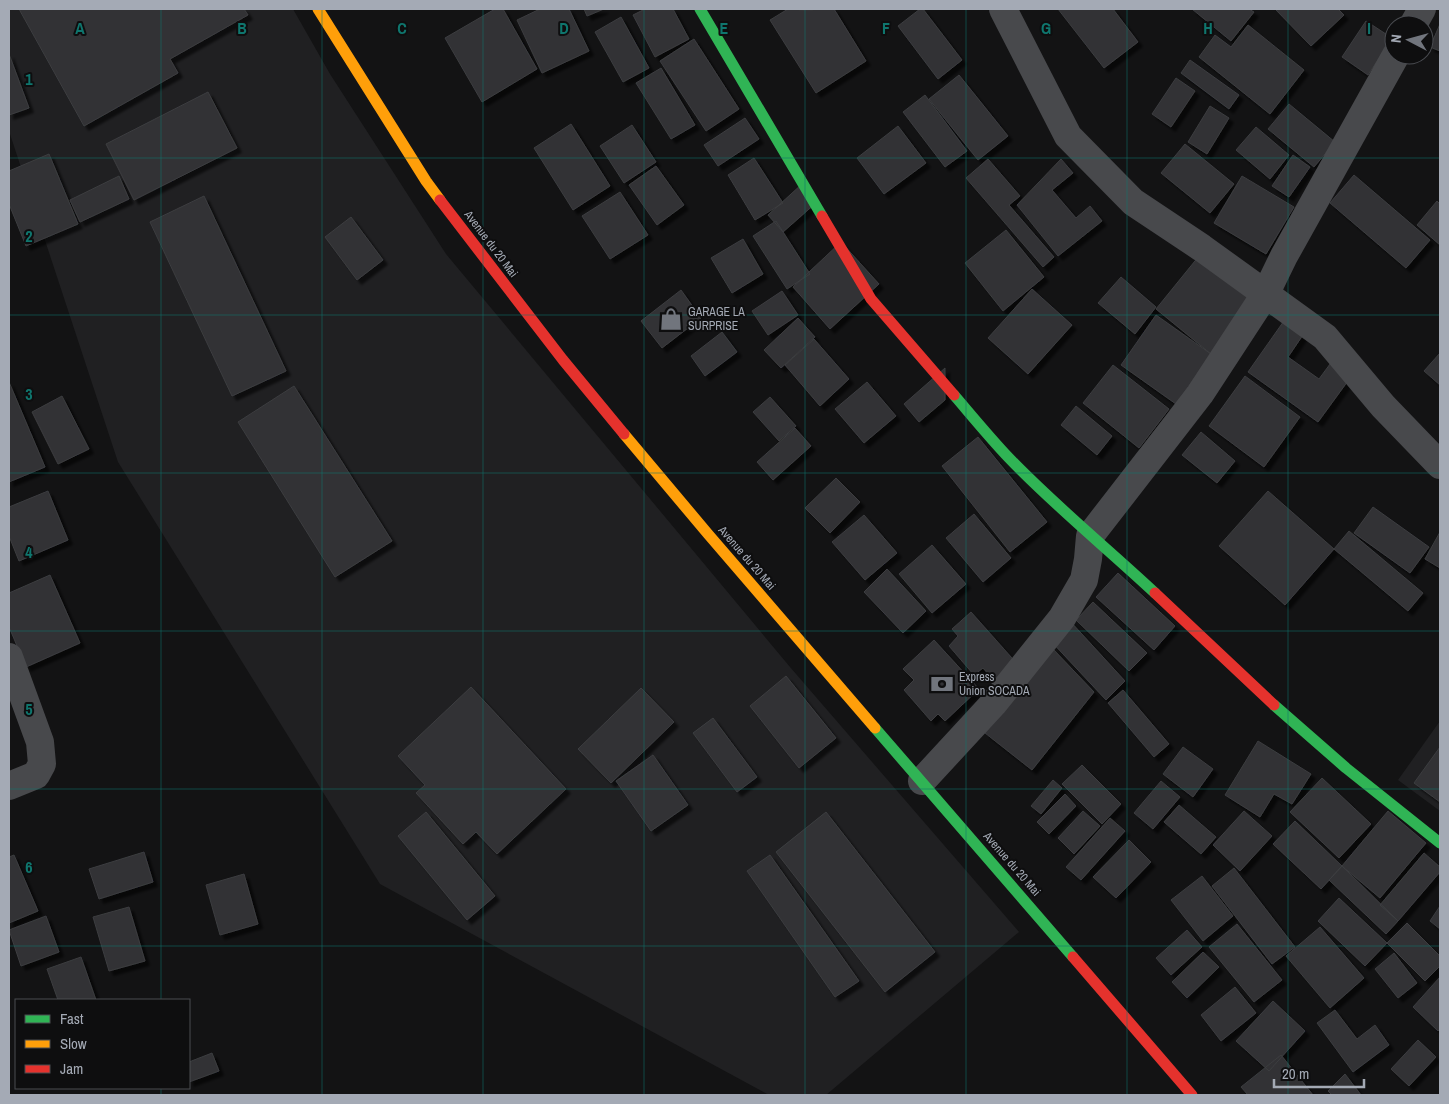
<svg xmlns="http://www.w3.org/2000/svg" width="1449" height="1104" viewBox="0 0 1449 1104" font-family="'Archivo Narrow',sans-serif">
  <defs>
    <filter id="shadow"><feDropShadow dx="4.5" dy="4.5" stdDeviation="1" flood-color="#0009"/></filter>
  </defs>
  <rect width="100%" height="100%" fill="#131314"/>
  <path fill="#202022" d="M9,9H293L330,74L446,254L790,667L1019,932L826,1095H769L380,884L118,462L9,131Z
    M1440,721V811L1398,780Z"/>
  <path fill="#323234" stroke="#3c3d40" filter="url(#shadow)" d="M19,9H244L248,15L170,59L178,73L84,126Z
    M495,9H503L537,69L482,102L445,38Z
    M540,9H569L589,51L542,73L517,20Z
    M584,9H604L587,16Z
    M645,9H673L689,39L655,57L633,15Z
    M788,9L804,10L834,9L866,61L816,93L770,20Z
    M920,9H923L962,60L938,79L898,26Z
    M1058,9H1113L1138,42L1104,68Z
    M1192,9H1249L1254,12L1231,41Z
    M1275,9H1338L1344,15L1311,46Z
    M621,17L649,68L623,82L595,32Z
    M1366,21L1392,38L1368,75L1342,57Z
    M1440,24V51L1430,47Z
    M1248,25L1304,70L1270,114L1199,57L1215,35L1231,47Z
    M694,39L739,109L706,131L660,61Z
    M9,54L29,108L9,115Z
    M1190,60L1239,95L1229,109L1181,73Z
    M661,68L695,125L671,139L636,83Z
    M959,75L1008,136L978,160L929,99Z
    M1176,78L1195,91L1171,127L1152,114Z
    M208,92L237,148L134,200L106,144Z
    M925,95L967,151L945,167L903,112Z
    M1289,104L1335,142L1314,167L1268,129Z
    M1210,106L1229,118L1207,154L1188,142Z
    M745,118L759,139L718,166L704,145Z
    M571,124L610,186L573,210L534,148Z
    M632,125L656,162L624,183L600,146Z
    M898,126L926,163L884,194L857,158Z
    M1256,127L1289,155L1270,179L1236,150Z
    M1185,144L1234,184L1210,213L1161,173Z
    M49,154L78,224L26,246L9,204V171Z
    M1293,155L1310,167L1289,197L1272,186Z
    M754,158L783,203L755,220L728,175Z
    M988,159L1020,196L1009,205L1054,257L1043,267L966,178Z
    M1061,159L1073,173L1052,190L1076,218L1090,206L1102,221L1058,256L1017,205Z
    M656,166L684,205L657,225L629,185Z
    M1354,175L1430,240L1406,268L1330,203Z
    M119,176L129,199L80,222L70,200Z
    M1242,176L1294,207L1266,254L1214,223Z
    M802,184L817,202L783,232L768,215Z
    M620,192L648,235L610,259L582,216Z
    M204,196L286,371L232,396L150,222Z
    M1437,201L1440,204V245L1417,225Z
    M351,217L383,260L357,280L325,237Z
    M776,221L810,274L787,289L753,236Z
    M1006,230L1044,277L1003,311L965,263Z
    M743,239L763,274L732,293L711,258Z
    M841,242L879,284L830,329L793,287Z
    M1199,256L1254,301L1211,354L1156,309Z
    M1121,277L1156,307L1135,334L1098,303Z
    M1032,289L1072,325L1028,374L988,338Z
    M681,290L701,318L662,348L641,321Z
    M782,291L798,315L768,335L752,311Z
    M1156,315L1211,354L1176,404L1121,365Z
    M798,318L815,337L781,368L764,350Z
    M1286,318L1305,332L1288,357L1319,379L1333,360L1353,374L1318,422L1248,372Z
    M722,332L737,352L705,376L691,356Z
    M814,339L849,379L820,406L785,365Z
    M1440,353V385L1424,371Z
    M1113,365L1169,409L1139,448L1083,403Z
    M945,368V400L919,422L904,404Z
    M1245,376L1300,417L1264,467L1209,426Z
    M9,382L45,467L9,482Z
    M867,382L896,416L864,443L835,409Z
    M294,386L392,541L335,577L238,422Z
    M62,396L89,449L58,464L32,412Z
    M770,397L796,426L779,441L753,412Z
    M1076,406L1112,436L1097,455L1061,425Z
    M795,428L811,446L773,480L757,462Z
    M1201,432L1235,461L1217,483L1182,455Z
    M978,437L1047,522L1010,552L942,466Z
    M836,478L860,502L830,533L805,508Z
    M48,491L68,540L19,561L9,536V507Z
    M1268,491L1334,549L1285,605L1219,546Z
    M1373,507L1429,547L1410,573L1354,533Z
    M974,514L1011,558L983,582L946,538Z
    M864,515L897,553L865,580L832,542Z
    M1349,531L1423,593L1408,611L1334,549Z
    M1440,532V568L1425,559Z
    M932,545L966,584L932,613L899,574Z
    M887,569L926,611L903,633L864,592Z
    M1118,573L1175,626L1154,650L1096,597Z
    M50,575L80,643L26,667L9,627V593Z
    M1093,602L1147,653L1129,671L1076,620Z
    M971,612L1019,666L998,685L983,668L974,675L949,646L958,636L952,629Z
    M1069,620L1125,681L1106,700L1049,639Z
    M934,640L979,689L945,721L938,714L931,721L904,690L914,680L903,669Z
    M1053,649L1094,692L1032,770L985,733Z
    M786,676L836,738L799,768L750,706Z
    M471,687L566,789L497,854L476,832L463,844L416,793L425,785L398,756Z
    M641,688L674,722L611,783L578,749Z
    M1123,690L1169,744L1154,757L1108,703Z
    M713,718L757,777L737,792L693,733Z
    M1258,741L1311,774L1292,804L1274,794L1260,817L1225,795Z
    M1183,747L1213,769L1193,797L1163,774Z
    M1440,747V802L1414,783Z
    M653,755L688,805L651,831L616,781Z
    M1082,765L1121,804L1102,824L1062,784Z
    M1322,778L1371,824L1339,858L1290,812Z
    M1053,780L1062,788L1041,814L1031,806Z
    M1161,781L1180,797L1153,829L1134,813Z
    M1065,794L1076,806L1049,834L1037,822Z
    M1179,805L1216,837L1201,854L1164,822Z
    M1083,811L1100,826L1074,854L1058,838Z
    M1244,811L1272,836L1240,871L1213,845Z
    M1388,811L1426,843L1380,898L1342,866Z
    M426,812L495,896L467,920L398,836Z
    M826,812L935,952L885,992L776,852Z
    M1110,818L1125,831L1081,880L1066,867Z
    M1295,821L1342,866L1321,889L1273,844Z
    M1129,840L1151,862L1116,898L1093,877Z
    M144,852L153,882L99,899L89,869Z
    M1424,853L1440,867V872L1398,921L1380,905Z
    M14,855L38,911L9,923V857Z
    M770,855L859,981L835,997L747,871Z
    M1342,866L1398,921L1386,934L1329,880Z
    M1234,868L1295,947L1272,964L1212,886Z
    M244,874L258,924L220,935L206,885Z
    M1202,876L1233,916L1203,941L1171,900Z
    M1339,898L1387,943L1365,966L1318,921Z
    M1440,906V929L1430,921Z
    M129,907L145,961L109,971L93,917Z
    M46,916L59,952L21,966L9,930Z
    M1407,923L1440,956V966L1425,981L1387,943Z
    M1237,924L1282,980L1254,1002L1209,947Z
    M1320,927L1364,978L1330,1008L1286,956Z
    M1187,930L1202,947L1171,975L1156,958Z
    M1203,952L1219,967L1187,998L1172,982Z
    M1394,953L1417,983L1398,998L1375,969Z
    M81,957L96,1000H58L47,969Z
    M1440,977V1029L1438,1031L1413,1007Z
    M1235,987L1256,1013L1221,1041L1201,1015Z
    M1273,1001L1305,1031L1269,1071L1236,1041Z
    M1335,1010L1357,1039L1375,1025L1389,1045L1353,1072L1317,1023Z
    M1418,1040L1436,1057L1409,1086L1391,1069Z
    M212,1053L219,1071L189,1082V1062Z
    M1281,1055L1313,1095H1248L1241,1087Z
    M1345,1074L1361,1095H1332L1328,1091Z"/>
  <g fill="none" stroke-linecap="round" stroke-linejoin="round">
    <path stroke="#48494c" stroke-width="28" d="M1003,9L1068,136L1133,202L1202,248L1325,337L1383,406L1440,465
      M1413,25L1422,9
      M9,657L40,742L42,764L36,775L9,786
      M922,781L994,703L1062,618L1084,580L1088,559L1090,536L1200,394L1266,293L1284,256L1396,55"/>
    <path stroke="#30b455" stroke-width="11" d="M700,9L822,216
      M954,395C972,416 990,438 1009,458C1055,506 1107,548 1155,593
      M1274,705L1346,768L1440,843
      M875,728L1073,957"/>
    <path stroke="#ff9f0a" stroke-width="11" d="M318,9L426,181L440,200
      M624,434L708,534L875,728"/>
    <path stroke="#e5322d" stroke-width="11" d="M440,200L563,360L624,434
      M822,216L871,299L954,395
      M1155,593L1274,705
      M1073,957L1192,1095"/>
  </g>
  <path fill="none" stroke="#0f766e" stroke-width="1" stroke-opacity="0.55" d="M161,9V1000M322,9V1095M483,9V1095M644,9V1095M805,9V1095M966,9V1095M1127,9V1095M1288,9V1095M9,158H1440M9,315H1440M9,473H1440M9,631H1440M9,789H1440M9,946H1440M161,1088V1095"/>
  <defs>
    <symbol id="shop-bare" viewBox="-9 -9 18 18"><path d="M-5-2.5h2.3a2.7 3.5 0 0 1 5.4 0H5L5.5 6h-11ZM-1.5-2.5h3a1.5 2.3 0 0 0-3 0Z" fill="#71757d" stroke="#0e0e0f" stroke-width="2.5" paint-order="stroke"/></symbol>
    <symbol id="bank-bare" viewBox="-9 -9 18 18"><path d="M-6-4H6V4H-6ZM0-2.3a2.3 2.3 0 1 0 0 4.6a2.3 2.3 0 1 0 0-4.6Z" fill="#71757d" stroke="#0e0e0f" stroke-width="2.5" paint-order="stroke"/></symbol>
  </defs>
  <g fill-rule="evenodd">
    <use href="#shop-bare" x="655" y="303" width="32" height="32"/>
    <use href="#bank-bare" x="926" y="668" width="32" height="32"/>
  </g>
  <g text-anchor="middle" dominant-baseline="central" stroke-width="4" stroke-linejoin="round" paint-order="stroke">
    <g font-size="12" fill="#a4aab5" stroke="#0e0e0f">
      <text transform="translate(491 244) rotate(53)">Avenue du 20 Mai</text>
      <text transform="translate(747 558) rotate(49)">Avenue du 20 Mai</text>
      <text transform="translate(1012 864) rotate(49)">Avenue du 20 Mai</text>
    </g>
    <g font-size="12" fill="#a4aab5" stroke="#0e0e0f" text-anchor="start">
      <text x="688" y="312">GARAGE LA<tspan x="688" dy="14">SURPRISE</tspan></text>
      <text x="959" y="677">Express<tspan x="959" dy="14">Union SOCADA</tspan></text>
    </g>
  </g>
  <g font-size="16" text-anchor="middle" font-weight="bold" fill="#0f766e" stroke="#0e0e0f" stroke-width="4" stroke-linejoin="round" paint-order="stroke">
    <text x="80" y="34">A</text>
    <text x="242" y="34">B</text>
    <text x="402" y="34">C</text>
    <text x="564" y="34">D</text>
    <text x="724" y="34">E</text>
    <text x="886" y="34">F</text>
    <text x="1046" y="34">G</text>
    <text x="1208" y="34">H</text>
    <text x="1369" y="34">I</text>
    <text x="29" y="85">1</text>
    <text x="29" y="242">2</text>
    <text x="29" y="400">3</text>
    <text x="29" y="558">4</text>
    <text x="29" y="715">5</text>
    <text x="29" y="873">6</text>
  </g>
  <rect width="1449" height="1104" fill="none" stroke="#a4aab5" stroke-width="20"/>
  <rect x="15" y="999" width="175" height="90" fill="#0e0e0f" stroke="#4a4c51"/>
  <rect x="25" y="1015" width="25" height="8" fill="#30b455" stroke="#4a4c51"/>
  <text x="60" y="1024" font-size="15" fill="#a4aab5">Fast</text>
  <rect x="25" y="1040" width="25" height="8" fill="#ff9f0a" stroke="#4a4c51"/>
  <text x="60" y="1049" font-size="15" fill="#a4aab5">Slow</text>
  <rect x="25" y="1065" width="25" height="8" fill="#e5322d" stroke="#4a4c51"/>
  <text x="60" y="1074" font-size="15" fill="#a4aab5">Jam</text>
  <g transform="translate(1409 40) rotate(276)"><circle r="24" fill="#0e0e0f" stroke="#4a4c51"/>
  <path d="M0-4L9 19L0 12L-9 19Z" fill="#71757d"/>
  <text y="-8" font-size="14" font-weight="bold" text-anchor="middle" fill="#a4aab5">N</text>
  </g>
  <path d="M1274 1079v8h90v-8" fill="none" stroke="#a4aab5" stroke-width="2.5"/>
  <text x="1282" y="1079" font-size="15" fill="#a4aab5" stroke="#0e0e0f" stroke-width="4" paint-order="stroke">20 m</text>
</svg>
